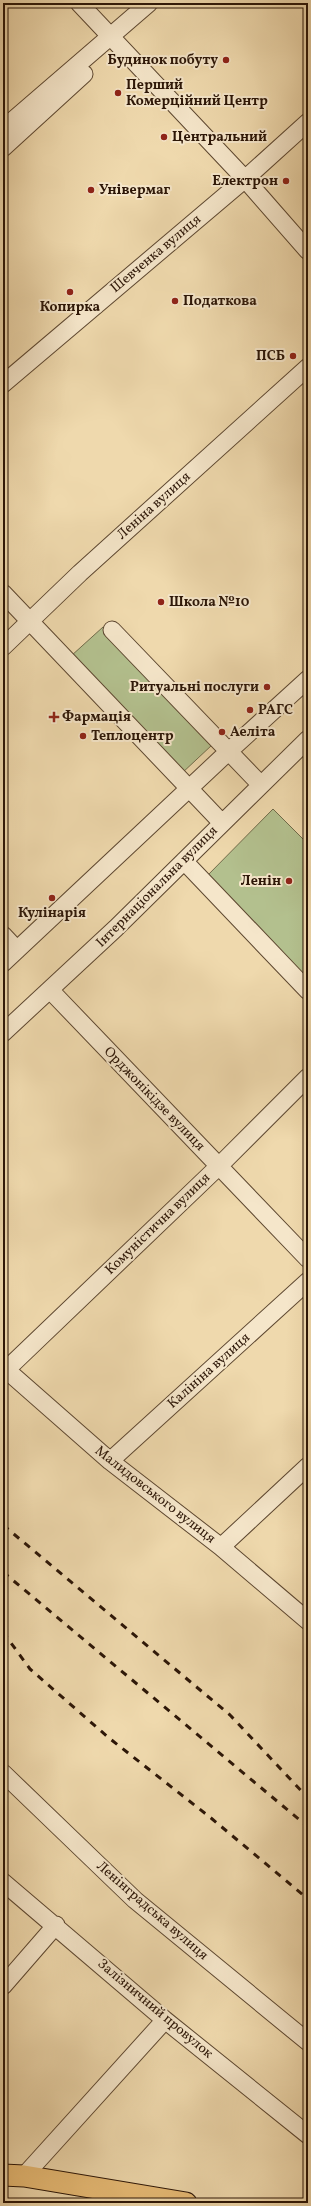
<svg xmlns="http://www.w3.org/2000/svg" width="311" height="2206" viewBox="0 0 311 2206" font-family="Vollkorn,serif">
  <rect width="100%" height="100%" fill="#efd9ad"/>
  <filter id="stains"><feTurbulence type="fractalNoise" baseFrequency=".005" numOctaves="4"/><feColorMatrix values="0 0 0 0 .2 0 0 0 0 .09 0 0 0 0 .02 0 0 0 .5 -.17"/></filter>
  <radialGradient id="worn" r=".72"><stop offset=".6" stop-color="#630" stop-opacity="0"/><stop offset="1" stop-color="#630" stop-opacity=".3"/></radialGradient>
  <path fill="#b3c08e" stroke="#706b4a" d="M103,627L212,745L181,774L71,656Z
    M273,809L308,844V986L206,877Z"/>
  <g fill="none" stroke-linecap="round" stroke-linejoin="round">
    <defs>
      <path id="minor" d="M79,3L245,179L308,251
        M3,129L149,3
        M3,148L84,74
        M3,384L245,179L308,122
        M3,593L222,823
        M112,630L261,785
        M3,647L80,573L308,367
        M184,861L308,991
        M3,935L17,950
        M3,963L229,751L308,679
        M50,990L308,1259
        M3,1033L116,928L308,739
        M3,1367L110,1461L221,1547L308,1621
        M6,1370L219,1166L308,1077
        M110,1461L308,1281
        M221,1547L308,1466
        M3,1773L135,1900L308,2042
        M3,1882L165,2020L308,2135
        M3,1986L56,1925
        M24,2176L165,2020"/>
      <path id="major" d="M3,2175L24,2176L186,2203"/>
    </defs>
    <use href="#minor" stroke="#5d4730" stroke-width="19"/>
    <use href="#major" stroke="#2c1607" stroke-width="23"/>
    <use href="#minor" stroke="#f5e6ca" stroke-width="17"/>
    <use href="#major" stroke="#e8bc76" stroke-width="21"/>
    <path stroke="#2c1607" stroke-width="3" stroke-dasharray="7 7" stroke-linecap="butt" d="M3,1525L230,1715L308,1798
      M3,1572L308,1827
      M3,1632L30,1669L109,1738L211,1818L308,1899"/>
  </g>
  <g fill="#8f2418" stroke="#f5e6ca" stroke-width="1.5">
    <circle cx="226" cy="60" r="4"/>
    <circle cx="118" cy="93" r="4"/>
    <circle cx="164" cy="137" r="4"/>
    <circle cx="286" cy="181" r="4"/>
    <circle cx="91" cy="190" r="4"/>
    <circle cx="70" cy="292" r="4"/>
    <circle cx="175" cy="301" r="4"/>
    <circle cx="293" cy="356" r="4"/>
    <circle cx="161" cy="602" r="4"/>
    <circle cx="267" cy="687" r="4"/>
    <circle cx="250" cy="710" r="4"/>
    <path d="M52 711h4v4h4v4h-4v4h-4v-4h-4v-4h4z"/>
    <circle cx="222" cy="732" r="4"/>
    <circle cx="83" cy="736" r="4"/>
    <circle cx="289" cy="881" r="4"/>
    <circle cx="52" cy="898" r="4"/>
  </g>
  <g text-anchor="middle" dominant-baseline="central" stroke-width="4" stroke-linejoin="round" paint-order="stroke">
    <g font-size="14" font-weight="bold" fill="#2c1607" stroke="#f5e6ca" text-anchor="start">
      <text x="218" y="60" text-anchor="end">Будинок побуту</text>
      <text x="126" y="85">Перший<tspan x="126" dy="16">Комерційний Центр</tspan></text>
      <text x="172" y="137">Центральний</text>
      <text x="278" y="181" text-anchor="end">Електрон</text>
      <text x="99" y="190">Універмаг</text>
      <text x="183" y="301">Податкова</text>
      <text x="70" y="307" text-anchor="middle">Копирка</text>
      <text x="285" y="356" text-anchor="end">ПСБ</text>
      <text x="169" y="602">Школа №10</text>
      <text x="259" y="687" text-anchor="end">Ритуальні послуги</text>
      <text x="258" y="710">РАГС</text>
      <text x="62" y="717">Фармація</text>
      <text x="230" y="732">Аеліта</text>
      <text x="91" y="736">Теплоцентр</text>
      <text x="281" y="881" text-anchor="end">Ленін</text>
      <text x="52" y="913" text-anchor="middle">Кулінарія</text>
    </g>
    <g font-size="14" fill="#2c1607" stroke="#f5e6ca">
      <text transform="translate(156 254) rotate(-40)">Шевченка вулиця</text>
      <text transform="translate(154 506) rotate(-42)">Леніна вулиця</text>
      <text transform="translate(157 887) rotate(-45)">Інтернаціональна вулиця</text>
      <text transform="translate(154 1099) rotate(46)">Орджонікідзе вулиця</text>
      <text transform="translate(158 1224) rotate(-44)">Комуністична вулиця</text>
      <text transform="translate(209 1371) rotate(-42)">Калініна вулиця</text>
      <text transform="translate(155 1495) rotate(38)">Малидовського вулиця</text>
      <text transform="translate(152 1911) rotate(41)">Ленінградська вулиця</text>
      <text transform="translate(155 2009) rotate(40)">Залізничний провулок</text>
    </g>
  </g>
  <rect width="311" height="2206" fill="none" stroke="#efd9ad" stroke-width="16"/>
  <rect x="4" y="4" width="303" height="2198" fill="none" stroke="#2c1607" stroke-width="2"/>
  <rect x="8" y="8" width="295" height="2190" fill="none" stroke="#2c1607"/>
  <rect width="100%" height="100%" filter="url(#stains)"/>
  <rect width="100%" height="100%" fill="url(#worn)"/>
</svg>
